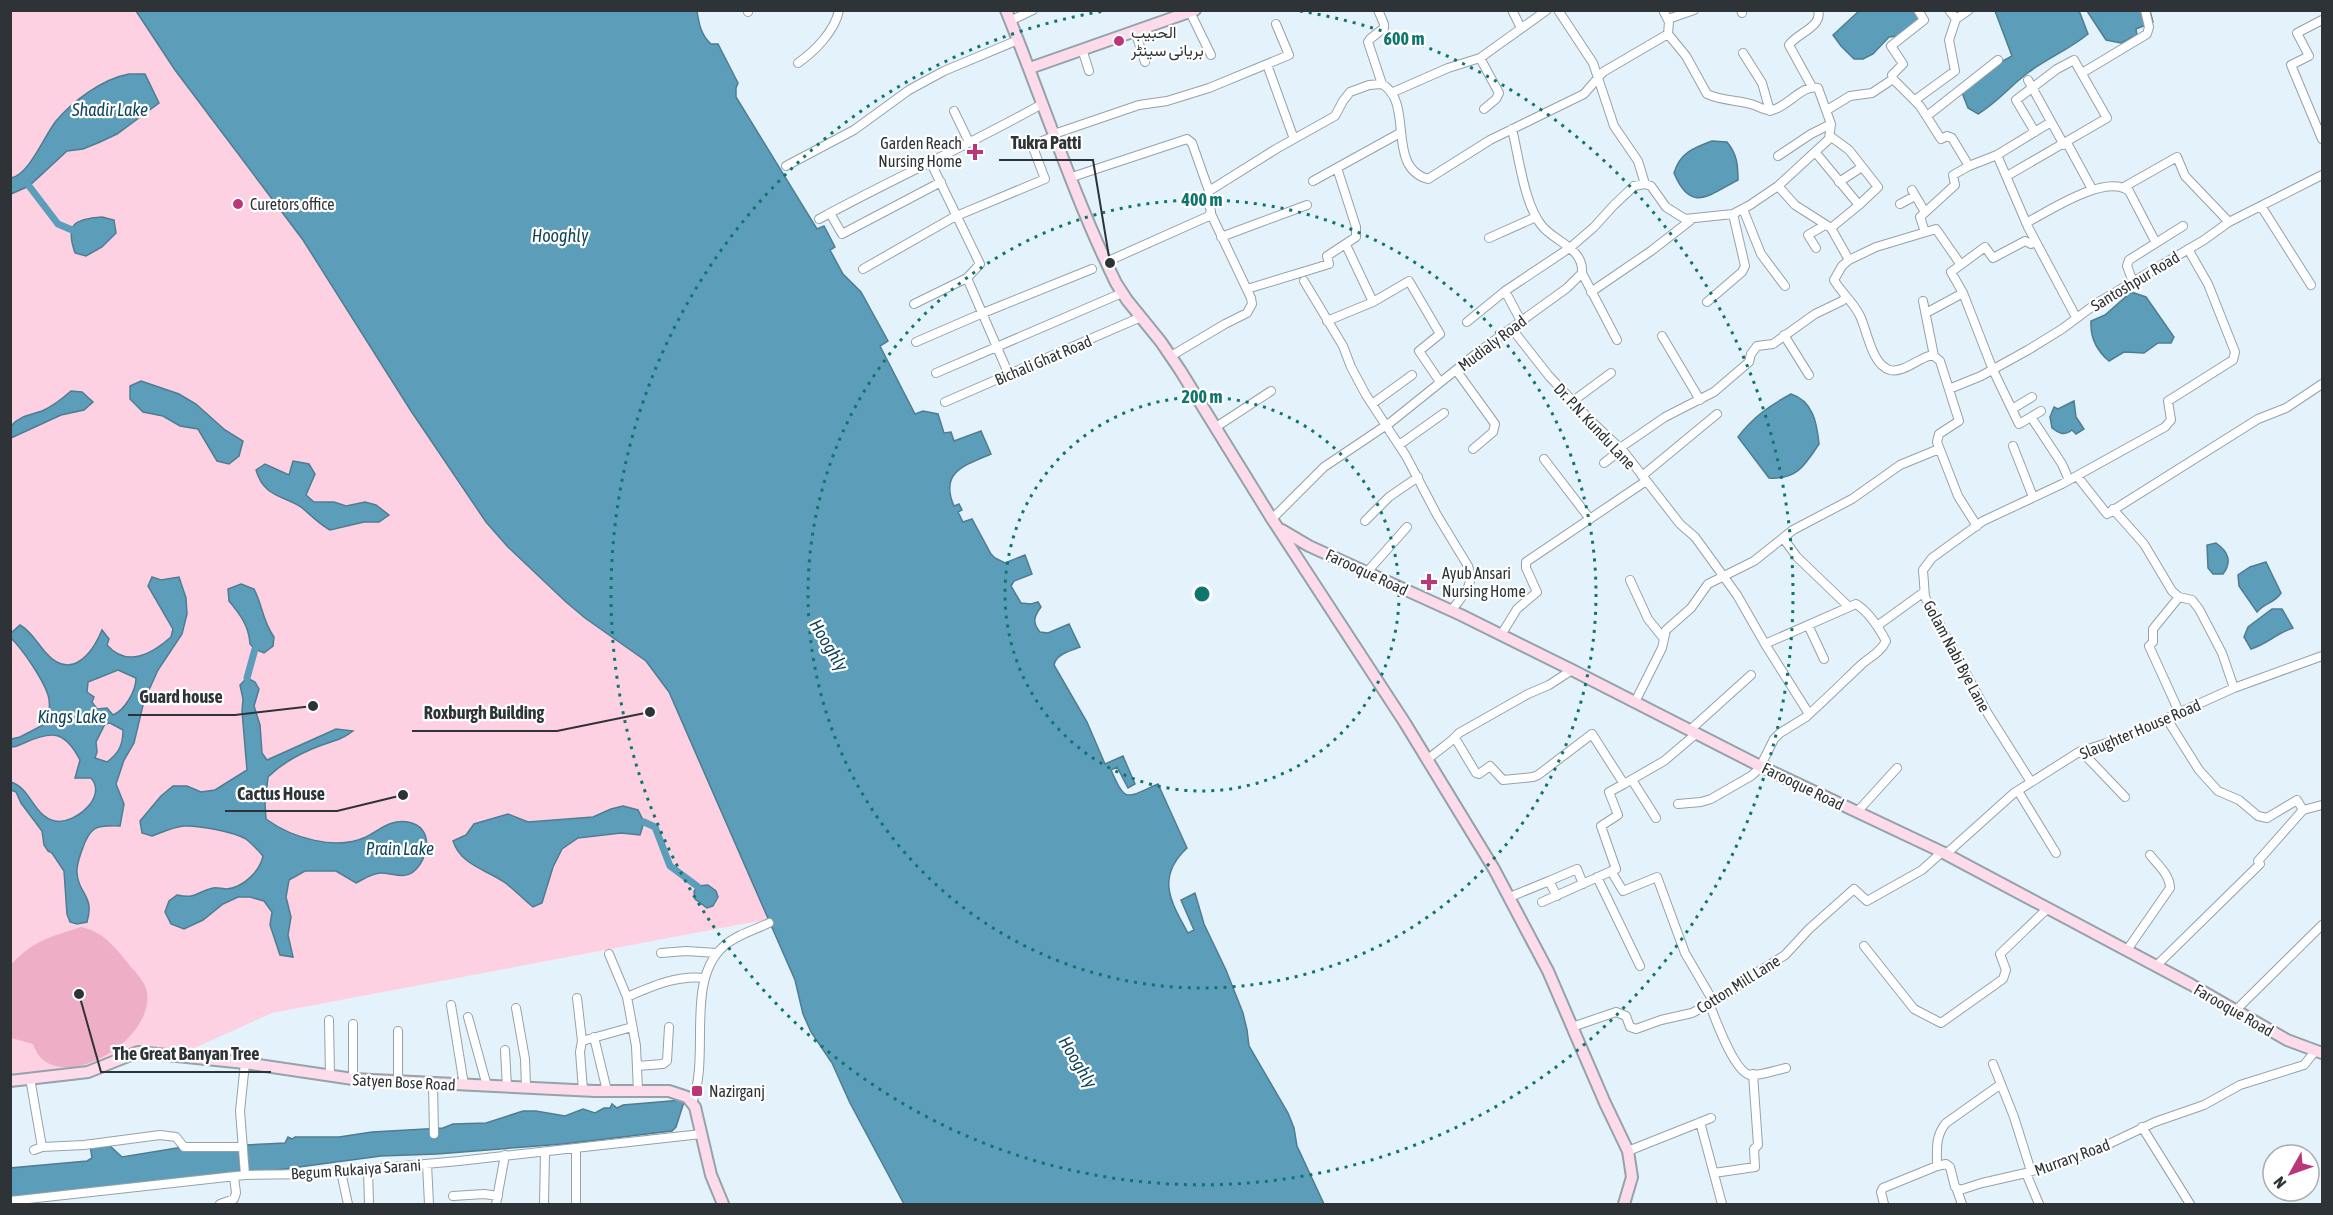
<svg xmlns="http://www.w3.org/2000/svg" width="2333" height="1215" viewBox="0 0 2333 1215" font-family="'Asap Condensed',Vazirmatn,sans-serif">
  <rect width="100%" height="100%" fill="#e4f3fb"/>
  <path fill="#fed1e2" d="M11,11H136L175,70L303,240L411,411L486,522L507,546L566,602L585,618L646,661L658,675L682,719L769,919L272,1013L190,1050L138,1048L82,1068L11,1076Z"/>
  <path fill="#edaec6" d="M81,927C102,931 114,946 127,962C133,970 143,979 146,988C161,1040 52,1102 33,1044L11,1038V965C33,940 51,937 81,927Z"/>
  <path fill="#5c9dba" stroke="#4e7d92" stroke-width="1.5" fill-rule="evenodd" d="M2077,10L2080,13L2088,34C2070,49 2048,58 2029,72C2011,85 1997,103 1978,114L1968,108L1961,90L1982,72L2012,56L1995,11Z
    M136,11H697C699,24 701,35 711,44H718L738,83L736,88V97L817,229L824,226L835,247L830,250L843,274L861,292L888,341L880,346L915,414L923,411L938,414L944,433L951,432L954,441L981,431L991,454C965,465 939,472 954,506L959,504L962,510L958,512L963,522L972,519L991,554L995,558L1005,563L1025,555L1032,574L1014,581L1011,586L1021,603L1031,604L1038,602L1041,607C1034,616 1032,623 1040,632L1048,633L1069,624L1080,647C1070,651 1056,654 1054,665L1087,722L1105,764L1123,756L1135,784L1128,788L1117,767L1111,770C1126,804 1126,798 1158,784L1187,848C1156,877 1170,901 1188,933L1194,930L1181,900L1195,893L1204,924L1226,970L1243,1013L1247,1030L1249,1046L1288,1113L1294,1128L1297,1146L1324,1204H904L850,1103L832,1063L811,1032L803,1014L795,980L669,692L646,661L585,618L566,602L507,546L486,522L411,411L303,240L175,70Z
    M1859,11H1916L1921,18L1898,36L1889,37L1873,54L1863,59H1854L1841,46L1833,35Z
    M2087,11H2150L2153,22L2136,29L2137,35L2121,43L2106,40Z
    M129,74H145L159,103L117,134L100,142L83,149L67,151L29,186L11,194V178C29,175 44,136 56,121C73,101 102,79 129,74Z
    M1712,141L1727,142C1737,154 1738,165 1738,180C1709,195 1691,214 1674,173C1680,153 1693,148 1712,141Z
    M102,217L114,220L116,233L102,247L86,256L75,253C65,224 74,219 102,217Z
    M2131,292L2146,297L2174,337L2171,343H2158L2144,353L2124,352L2109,361C2096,350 2090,338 2091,321L2105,315Z
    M141,381L179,394L196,404L225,430L243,441L239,456L229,464L217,461L198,429L180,426L163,416L143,412L130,399V386Z
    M71,391L82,392L93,402L84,410L61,415L11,438V426C19,416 31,415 42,411C53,406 62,399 71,391Z
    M1791,394C1813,401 1817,423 1819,444C1805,465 1797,480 1769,478L1738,437C1753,417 1769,406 1791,394Z
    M2074,401L2076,417L2084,429L2076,434L2072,430C2064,436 2060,434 2052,428L2050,417L2054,407L2058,409Z
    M293,461L309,464L315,474L306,495L314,502H334L346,506L365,502L376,505L389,515L379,522H364L330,530C319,524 311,515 301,507C282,495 264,497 256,470L265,464L289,475Z
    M2216,543C2229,552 2232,562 2223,574H2213L2208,568L2207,545Z
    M2266,562L2281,593C2275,603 2264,603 2257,612L2239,586L2238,575L2250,567Z
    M152,577L161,580L179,577L186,598L187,614L182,634L158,670L144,701L134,743L124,760L116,784L124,804L120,826C96,825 90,826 82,850C80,856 76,866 77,873C78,894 95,895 87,922L77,924L70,922L67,914L64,871L52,853L48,851L44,845L42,831L21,803L16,792L11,790V782C31,788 33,816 55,821C74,825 108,797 91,778H75L80,760C65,731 53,730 24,743C19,745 17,747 11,747V739L20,737L47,723C49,714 51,703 48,695C43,679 23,650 11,638V633L20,625C31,631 37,643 46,653C71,681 92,654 102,630L109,639L107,645C127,668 152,654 171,637L173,629L148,586ZM118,670L136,678C136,691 125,710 113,715L107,708L97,709L92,702L94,697L87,692L88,682ZM110,723L123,730C123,745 119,753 107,762L95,758L97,752L96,742L105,724Z
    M241,584L254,589C263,606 262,620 274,637L273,646L264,653L255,649L250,644C249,626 240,614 229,601L228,589Z
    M2272,609H2282L2293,628C2277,633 2267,644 2251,649L2244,637L2248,627Z
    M247,678L255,682L259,689L254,706L260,725L262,753L267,760L336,729L353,731C343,739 334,741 322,745C303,752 282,763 268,777L265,804L266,819C292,838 336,851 366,837C380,830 390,819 408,822C435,827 429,859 413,872C404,879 392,873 381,873C372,873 364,879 356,883L336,871H305L289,880L286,897L291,917L288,935L293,957L280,955L270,925L272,912L264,901L250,897H238L223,904L203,920L184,929L171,924L165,912L169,901L177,895C198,899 195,892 213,888C217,887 222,889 227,889C244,887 260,871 263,856C258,850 252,844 246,839C234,832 198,825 184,826C173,827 163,832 152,836L142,833L140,821L161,796L173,786H187L201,792L215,790L247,770L242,711L243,699L240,685Z
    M623,806L638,810L644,822L640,835L621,833L578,838L562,849L553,867L542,903L533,907C523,899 514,889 504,882C485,869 461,865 453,841L466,835L474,824L508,814L528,822L593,817L611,809Z
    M708,885L716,891L718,897L713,906L707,908L695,899L694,892L697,886Z
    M682,1100L684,1102L676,1127L672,1131L563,1144L437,1154L381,1156L247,1174L246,1145L285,1143L288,1137L292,1139L295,1137H339L372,1132L443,1128L453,1124L486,1123L523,1111H536L565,1116L583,1109L595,1113L604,1108H610L612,1104L617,1108L623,1105Z
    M103,1145L110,1146L122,1157L183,1147L239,1145L240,1174L11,1199L10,1168L87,1161L92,1158L90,1146Z"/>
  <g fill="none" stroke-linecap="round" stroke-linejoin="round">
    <path stroke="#5c9dba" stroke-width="7" d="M29,186L58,224L72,230
      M247,678L255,649
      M644,822L655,827L670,866L697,886"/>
    <defs>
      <path id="street" d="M1378,10L1384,24V28L1370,39L1368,42L1382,84
        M1512,10L1521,28
        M1558,10L1593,63L1614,126L1638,161L1645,184
        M1741,10L1742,13
        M1949,10L1956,19L1969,10
        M748,12V10
        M1190,12L1211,55
        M1668,19L1694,10
        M2322,20L2297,33L2309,56L2291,65L2322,139
        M1010,21L1033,10
        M1135,31L1145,62
        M1082,49L1089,71
        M1743,53L1762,83L1770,111
        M1480,58L1499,93L1496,99L1484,109
        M798,63C815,51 835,31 839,10
        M1269,70L1294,139
        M2082,73L2147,34L2149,27L2145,10
        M1893,79L1920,106L1941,139L1947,136L1952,138L1969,166L1997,155L2051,122
        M2028,80L2064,145
        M1812,87L1789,45C1797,33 1823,27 1818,10
        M1391,93L1448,68L1480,58L1547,10
        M1915,100L1955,71L1949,40L1956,19
        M1827,110L1850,96L1872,93L1893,79L1892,75L1903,64L1891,46L1924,20L1918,10
        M954,111L969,142
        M1927,116L1998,60
        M1054,134L1139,105L1167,101L1209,88L1289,55L1276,24
        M1830,136L1849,150L1878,187L1859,205
        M2067,143L2092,189
        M1816,153L1859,205L1831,228
        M1997,155L2028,227L2076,317
        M1778,156L1811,134L1831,124
        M930,161L980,264L967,278L1009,375
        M786,166L854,130L909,90L944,71L1018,40
        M2007,176L2107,118L2074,60L2057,69L2016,100L2035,132
        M1072,177L1187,139L1192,143L1209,191
        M1313,181L1400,133
        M1839,182L1862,167
        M1778,186L1795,205L1831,228L1849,260L1842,266L1834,280C1841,292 1852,301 1859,314C1867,328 1871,365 1890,370C1903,373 1918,359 1929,356H1934L1940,361L1959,421L1939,434L1937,442L1958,496L1977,526
        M2124,187L2177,157L2185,176L2229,222
        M1912,190L1925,212
        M1900,204L1915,196
        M2261,206L2311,285
        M1743,209L1761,254L1785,286
        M830,213L842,234L941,182
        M819,219C892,179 969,145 1042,104
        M2026,223C2049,211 2106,173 2129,191L2156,243
        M1925,232L1920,217L1955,185L1953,175L1969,166
        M1221,237L1307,205
        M1489,238L1536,217
        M2035,242L2031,244L2025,241L1993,258L1985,247L1951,272L1963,293L1993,370L2019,424L2031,417L2062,464L2069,480
        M1346,245L1373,302
        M1816,248L1808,235L1825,225
        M1849,260L1876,247L1936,229L1961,265
        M1106,262L1209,216L1211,211L1207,198L1209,191L1276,149L1335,116L1343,101L1350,92L1369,85L1382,84C1415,103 1385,167 1428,179L1490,140L1584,94L1603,72L1668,34L1669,22L1663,10
        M863,269L954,217L1045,179L1032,145L1055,136
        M1582,273L1617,340
        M1304,281L1343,346L1351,367L1366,395L1406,456L1437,515L1468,566C1476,585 1462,596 1451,611
        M2133,282L2127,266L2129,260L2183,226
        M1247,289L1329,264L1327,256L1356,237V227L1337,168
        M1505,291L1521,321
        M1591,292L1651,251L1691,220
        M1923,301L1934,356
        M1707,302L1742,272L1745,266L1733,214
        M914,304L967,278
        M1926,313L1963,293
        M1327,321L1373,302L1409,281L1440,334L1419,351L1440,382
        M1467,322L1505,291L1571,247L1594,227L1614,205L1634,186L1645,184L1651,186L1666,207L1685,219L1733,214L1750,205L1778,186L1829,139L1831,124L1818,88C1802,84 1788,107 1772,110C1765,111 1760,107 1754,105C1739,100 1722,101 1707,94L1686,56L1668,34
        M1512,329L1549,376L1592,422L1624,452L1680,524L1695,537L1737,595L1765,644
        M1784,335L1809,375
        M1662,336L1700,400
        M916,342L983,313L1092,269
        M1171,356L1225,324L1247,313L1252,304L1251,298L1211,214
        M1456,370L1495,424L1493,432L1473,449
        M936,373L1122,293
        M1949,389L1981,376L2028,350L2062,329L2097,303L2204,240L2229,222L2322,175
        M1573,401L1611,373
        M945,402L1141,317
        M1372,404L1412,375
        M2012,409L2032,397
        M2031,417L2041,411
        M1216,427L1271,391
        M1399,445L1444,413
        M2013,446L2033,497
        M1620,448L1665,417L1714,392L1749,362L1751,354L1757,346L1773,344L1815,314L1842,301L1846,297
        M1544,459L1590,519
        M1604,463L1622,449
        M1642,476L1717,414
        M2077,476L2107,514L2258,419L2286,408L2322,384
        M2113,509L2144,544L2172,591L2179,597L2192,600L2199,609L2222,653L2234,688
        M1272,519L1324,467L1391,422L1477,353L1567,288L1582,273C1584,248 1555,242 1542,226C1524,204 1519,157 1512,129
        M1365,521L1389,497L1418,477
        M1783,538L1797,557L1848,606
        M1367,572L1407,527
        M1630,580L1648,619L1664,639
        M2179,597L2153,629V642L2149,646L2180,714
        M1808,625L1824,659
        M1877,626L1924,592
        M1501,635L1517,609L1537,592L1526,568V562L1646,481
        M1635,702L1662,648L1666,630L1691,608L1708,584L1754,561L1793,530L1852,499L1900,465L1939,449
        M2167,719L2199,770L2218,791L2239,800L2258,816L2267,818L2297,800L2303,810
        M1690,730L1751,675
        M1455,738L1476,773L1479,774L1490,766L1503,780L1533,777L1538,775L1592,734L1624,784L1609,792L1618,815L1601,826L1616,869L1542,902
        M2081,751L2125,797
        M1427,760C1437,751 1452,742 1459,733L1528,694L1549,685L1572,670
        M1632,780L1656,818
        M2031,782L1988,714L1925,597L1923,570L1932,558L1983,521L2062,484L2165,427L2171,420L2168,401L2233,360L2235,352L2208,284L2188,249
        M1624,784L1664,761L1697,733
        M2018,791L2056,853
        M1678,804L1701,802L1711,799L1751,776L1759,769L1774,739L1780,733L1806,717C1825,700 1843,682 1862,664C1870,657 1881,652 1886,641C1879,628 1869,612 1856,604L1765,644L1809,714
        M1857,812L1897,768
        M1946,854L2014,793L2079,752L2125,737L2234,688L2322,656
        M2258,861L2303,810L2322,805
        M1611,871L1623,891L1657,877L1685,953L1713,1001
        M1597,877L1640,966
        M1549,881L1577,869L1583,884
        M1510,897L1549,881L1557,896
        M1864,946L1914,1009L1941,1023L2003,979L2006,970L2000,954L2048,908
        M2127,950L2170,888C2170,875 2158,865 2150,855
        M661,953L686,951L717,953
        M609,954L627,997L636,1046L638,1091
        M2156,966L2260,864
        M627,997C652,986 677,975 705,978
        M577,998L582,1041
        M1709,1003C1715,1018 1734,1072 1750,1075C1760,1076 1776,1070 1786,1068
        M451,1005L464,1085
        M516,1008L525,1059L526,1087
        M2236,1010L2322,925
        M468,1017L487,1086
        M329,1020L330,1076
        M1572,1027L1616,1012L1626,1016L1630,1027L1636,1029L1661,1020L1692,1013L1729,993L1750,977L1785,955L1809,929L1854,889L1867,901L1922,870L1942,852
        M398,1031V1082
        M594,1037L607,1091
        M505,1050L507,1087
        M1993,1064L2014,1117L2031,1171
        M637,1066L663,1064L667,1061L669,1027
        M30,1078L42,1147L84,1145L160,1135L176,1137L184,1147H243
        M353,1079V1024
        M433,1084L434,1134
        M583,1090L580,1052L582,1041L632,1027
        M692,1102C711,1057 684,981 724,946C736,935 754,930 769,923
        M1700,1122L1722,1204
        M2142,1127L2190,1204
        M34,1150L42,1147
        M1628,1151L1711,1118
        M427,1164L429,1204
        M1937,1166C1937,1150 1935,1136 1946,1123L2001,1084
        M368,1169L369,1204
        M341,1172L348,1204
        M1714,1173L1755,1167L1754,1149L1758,1145L1753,1074
        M2026,1173L2039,1204
        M245,1175L240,1111L245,1063
        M1957,1190L1962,1204
        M453,1196L484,1194L498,1196
        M10,1201L245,1175L313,1174L459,1161L701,1134
        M220,1204L234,1199L236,1193L234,1177
        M496,1204L505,1155
        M544,1204L545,1152
        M576,1204V1149
        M1884,1204L1881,1192L1883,1188L1937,1166L1946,1164L1950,1167L1955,1187L1960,1190L1982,1183L2026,1173L2090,1153L2155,1122L2204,1105L2240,1085L2304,1065L2316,1050"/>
      <path id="secondary" d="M1006,10C1043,101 1073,195 1116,283L1127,300L1161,342L1180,370L1272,519L1405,723L1494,869L1548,971L1605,1103L1628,1151L1632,1177L1624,1204
        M1030,68L1195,10
        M1282,530L1309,546L1461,615L1572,670L1760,766L1942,852L2190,984L2287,1040L2322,1053
        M10,1081L88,1072L138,1052L245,1063L353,1079L595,1091H669L687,1097L695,1107L711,1175L723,1204"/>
    </defs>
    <use href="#street" stroke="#94a2a9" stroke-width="10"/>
    <use href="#secondary" stroke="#94a2a9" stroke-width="14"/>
    <use href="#street" stroke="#fff" stroke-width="8"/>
    <use href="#secondary" stroke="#fedbea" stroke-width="10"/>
  </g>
  <g fill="none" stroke="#0f766e" stroke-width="3" stroke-dasharray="3 6">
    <circle cx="1202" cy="594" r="197"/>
    <circle cx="1202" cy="594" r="394"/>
    <path d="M1300 11A591 591 0 1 1 1104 11"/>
  </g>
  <g fill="#bb3679" stroke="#fff" stroke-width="2">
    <circle cx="1119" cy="41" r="6"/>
    <path d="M972 143h6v6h6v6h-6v6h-6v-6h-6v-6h6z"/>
    <circle cx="238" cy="204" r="6"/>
    <path d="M1426 573h6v6h6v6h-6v6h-6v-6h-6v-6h6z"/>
    <rect x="691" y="1085" width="12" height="12" rx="3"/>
  </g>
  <g text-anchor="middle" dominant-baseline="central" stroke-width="4.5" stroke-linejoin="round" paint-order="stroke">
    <g font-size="16" fill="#2d3336" stroke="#fff" text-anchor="start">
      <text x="1131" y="32">الحبیب<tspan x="1131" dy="18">بریانی سینٹر</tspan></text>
      <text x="962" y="143" text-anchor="end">Garden Reach<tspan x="962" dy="18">Nursing Home</tspan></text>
      <text x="250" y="204">Curetors office</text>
      <text x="1442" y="573">Ayub Ansari<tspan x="1442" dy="18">Nursing Home</tspan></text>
      <text x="709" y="1091">Nazirganj</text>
    </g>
    <g font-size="16" fill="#2d3336" stroke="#fff">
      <text transform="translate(2135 281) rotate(-31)">Santoshpur Road</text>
      <text transform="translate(1492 343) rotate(-37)">Mudialy Road</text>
      <text transform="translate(1043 360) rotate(-23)">Bichali Ghat Road</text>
      <text transform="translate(1595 426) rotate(47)">Dr. P.N. Kundu Lane</text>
      <text transform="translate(1367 572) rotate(25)">Farooque Road</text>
      <text transform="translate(1957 656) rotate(62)">Golam Nabi Bye Lane</text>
      <text transform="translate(2140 729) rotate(-23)">Slaughter House Road</text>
      <text transform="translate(1803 786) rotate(26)">Farooque Road</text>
      <text transform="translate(1738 984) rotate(-32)">Cotton Mill Lane</text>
      <text transform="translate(2234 1010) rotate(30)">Farooque Road</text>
      <text transform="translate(404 1082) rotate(3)">Satyen Bose Road</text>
      <text transform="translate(2072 1157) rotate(-20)">Murrary Road</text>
      <text transform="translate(356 1169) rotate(-4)">Begum Rukaiya Sarani</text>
    </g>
    <g font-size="18" font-style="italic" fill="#0f465c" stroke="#fff">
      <text x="110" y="109">Shadir Lake</text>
      <text x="560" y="235">Hooghly</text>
      <text transform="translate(829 645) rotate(59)">Hooghly</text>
      <text x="72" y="716">Kings Lake</text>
      <text x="400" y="848">Prain Lake</text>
      <text transform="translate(1078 1062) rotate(59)">Hooghly</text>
    </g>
  </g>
  <circle cx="1202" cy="594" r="9" fill="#0f766e" stroke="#fff" stroke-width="3"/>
  <g font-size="18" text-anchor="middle" font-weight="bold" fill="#0f766e" stroke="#fff" stroke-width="4.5" stroke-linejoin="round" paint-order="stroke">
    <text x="1404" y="45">600 m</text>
    <text x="1202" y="206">400 m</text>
    <text x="1202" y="403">200 m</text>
  </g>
  <path fill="none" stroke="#2d3336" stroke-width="2" d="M1110 263L1093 160H999M313 706L235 715H128M650 712L557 731H412M403 795L337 811H225M79 994L101 1072H271"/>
  <g fill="#2d3336" stroke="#fff" stroke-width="2">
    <circle cx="1110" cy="263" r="6"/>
    <circle cx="313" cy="706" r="6"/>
    <circle cx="650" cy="712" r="6"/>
    <circle cx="403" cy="795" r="6"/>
    <circle cx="79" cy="994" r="6"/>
  </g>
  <g font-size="18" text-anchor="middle" font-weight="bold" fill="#2d3336" stroke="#fff" stroke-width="4.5" stroke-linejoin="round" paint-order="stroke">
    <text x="1046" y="149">Tukra Patti</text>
    <text x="181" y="703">Guard house</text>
    <text x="484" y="719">Roxburgh Building</text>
    <text x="281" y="800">Cactus House</text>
    <text x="186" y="1060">The Great Banyan Tree</text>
  </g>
  <rect width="2333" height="1215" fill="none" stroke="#2d3336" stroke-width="24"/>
  <g transform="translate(2291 1173) rotate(230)"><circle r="28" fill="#ffffff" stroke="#abadaf" stroke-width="1.5"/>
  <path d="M0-4.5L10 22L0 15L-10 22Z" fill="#bb3679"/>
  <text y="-9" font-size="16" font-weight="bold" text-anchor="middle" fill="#2d3336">N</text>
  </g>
</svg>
